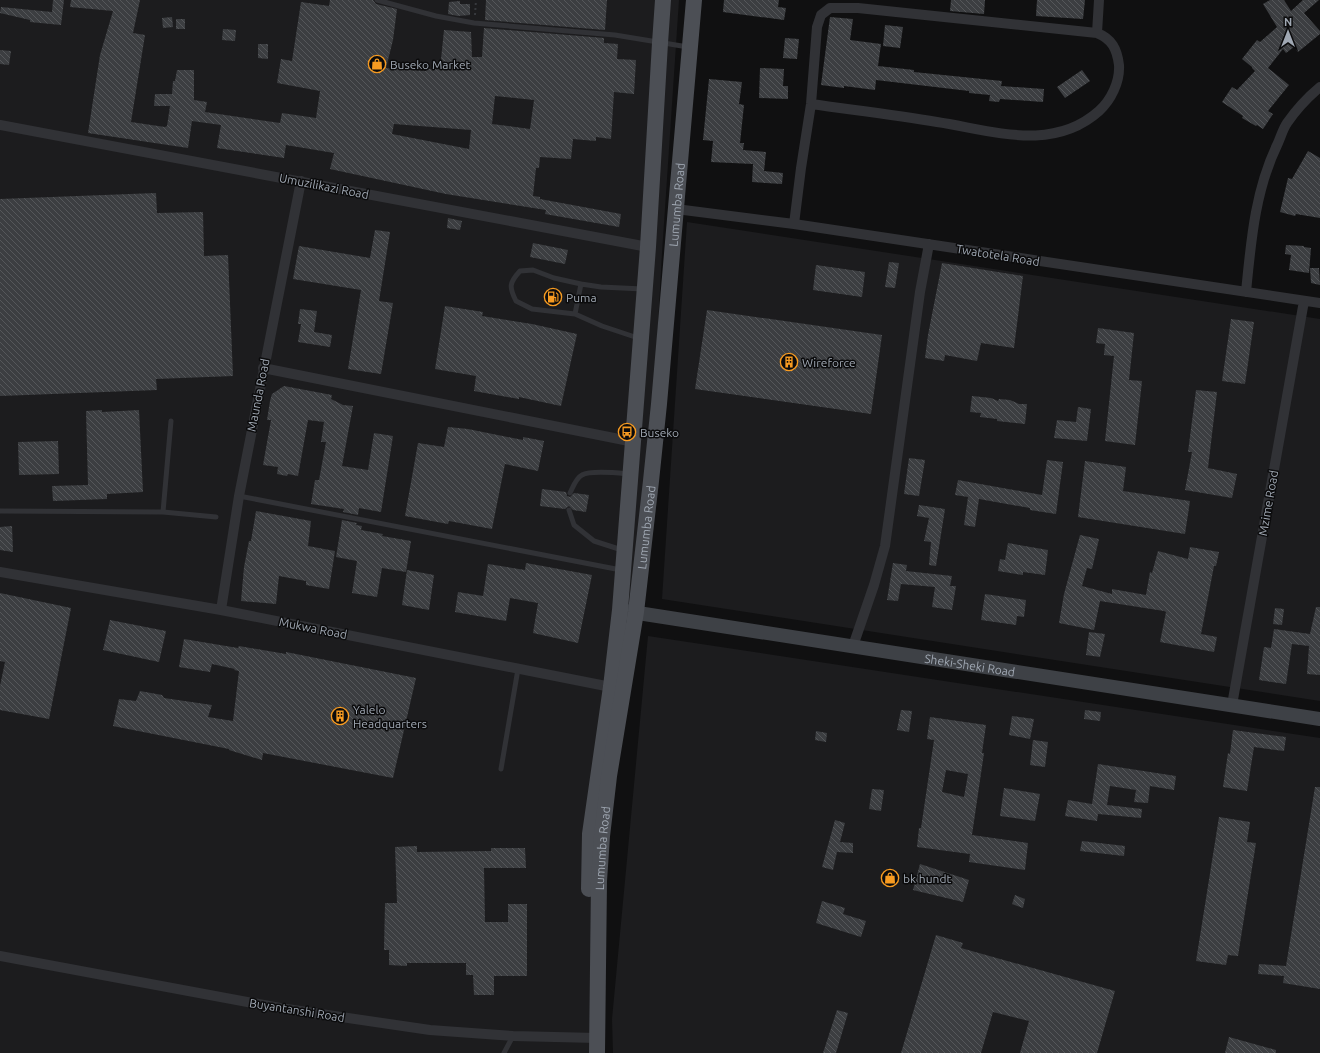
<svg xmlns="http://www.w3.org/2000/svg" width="1320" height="1053" viewBox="0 0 1320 1053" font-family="Ubuntu,sans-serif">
  <defs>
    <pattern id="building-back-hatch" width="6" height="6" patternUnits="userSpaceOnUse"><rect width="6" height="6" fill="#3c3e41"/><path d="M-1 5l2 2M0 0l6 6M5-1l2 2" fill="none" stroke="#55575a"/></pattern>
  </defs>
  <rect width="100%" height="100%" fill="#101011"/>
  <path fill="#1c1c1e" d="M0,0H679L662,253L648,507L606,825L602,1053H0Z
    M687,222L1320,319V701L662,599Z
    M648,636L1320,738V1053H613L612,1019Z"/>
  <path fill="url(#building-back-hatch)" fill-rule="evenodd" d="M53,0H64L61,25L30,22V20L0,13L1,7L52,12Z
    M71,0H140L133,33L145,35L131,122L165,127L167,126L170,106H154L155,94H172L173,81H175L177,70H194V100L207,102L205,112L280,123L282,113L316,118L320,91L277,83L281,59L292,61L301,2L329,6L330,0H373L376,4L397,9L393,40L386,68L426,71V69H440L444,30L471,32L472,57H482L484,28L604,38V43L618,44L617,59L636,60L634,94L614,92L611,139L596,137V141L573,139L571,159L540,157L539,168H536L533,196L540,197V199L621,214L619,227L545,214L546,210L446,194L330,169L334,153L286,145L284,158L217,148L221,125L192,121L188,148L88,133L100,55L113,11L70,7ZM495,96L534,100L530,129L492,124ZM394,124L471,130L469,149L392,134Z
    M486,0H607L605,30L485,20Z
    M724,0H779L778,7L786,8L784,20L723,12Z
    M951,0H985L984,14L950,11Z
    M1037,0H1085L1083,19L1036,16Z
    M1270,0H1284L1291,11L1303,0H1319L1304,13L1320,31V34L1298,52L1294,47L1286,53L1283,49L1268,68L1289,85L1268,111L1273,114L1263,129L1257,125L1256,126L1242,118L1243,116L1222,102L1232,87L1237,90L1255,71L1252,68V67L1242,59L1257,40L1260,42L1277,27L1263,4Z
    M460,1V4H470V15L458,16L448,14L449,2Z
    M172,17L173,27L163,28L162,18Z
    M830,17L853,19L850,40L881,44L878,66L914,70V72L1002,81L1001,86L1044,89L1043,102L1000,99L999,102L989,101L990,95L969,93V91L876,80L875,90L844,86V88L821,85Z
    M176,19H185V29H176Z
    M885,25L903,27L900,48L883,46Z
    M223,29L236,30L235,41L222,40Z
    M785,38L799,39L797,59L783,58Z
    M258,44H268V59L258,58Z
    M0,50L11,51L9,65L0,64Z
    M760,68L784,69L783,86H788V99L759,98Z
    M1082,70L1090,81L1065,98L1057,87Z
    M709,79L742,82L739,104L744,105L740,143H744L743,150L766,152L764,171L783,173L782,184L752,182L753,164L711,162L713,141L703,140Z
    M1308,151L1320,158V218L1296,214L1295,216L1280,212L1288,178L1292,179Z
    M156,193L157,213L203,212L204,256L228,255L233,376L156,379L157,390L0,396V199Z
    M448,218L462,221L460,230L447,228Z
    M375,230L390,232L379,301L393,303L381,374L348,369L361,290L293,279L299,246L370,258Z
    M533,243L568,250L565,264L530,257Z
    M1286,245L1304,246V247L1311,248L1309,273L1289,270L1291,255L1285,254Z
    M889,262L899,263L895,288L885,287Z
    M942,263L1023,276L1014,348L981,343L977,361L945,355L944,361L925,358L928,335Z
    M816,265L865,272L862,297L813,290Z
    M1310,268H1319L1320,285L1311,283Z
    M445,306L483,312L482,316L532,324L577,334L561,406L519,397V399L474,391L476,376L435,369Z
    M300,309L317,311L314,332L332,335L330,347L298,342L301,324H298Z
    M707,310L882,335L871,414L695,389Z
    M1231,319L1254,322L1245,384L1222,381Z
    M1098,328L1134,333L1129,380L1142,381L1135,445L1105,441L1114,356L1104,355L1105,344L1096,343Z
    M284,386L332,395L331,399L343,405L353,406L342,466L368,470L374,433L393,436L381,512L359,508L358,515L343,512L344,509L311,504L315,480H319L326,442H321L324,422L308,420L298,476L288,474L287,476L277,474L278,467L263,465L271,420H267L270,401L272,394Z
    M1196,390L1217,392L1208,468L1237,474L1232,498L1185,490L1192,452H1188Z
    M972,396L991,398L998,401L999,399L1010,400L1019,404H1027L1025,424L997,421V419L980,417L981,413L970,412Z
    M1078,407L1091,409L1087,441L1054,438L1057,420L1076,422Z
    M102,410V412L139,410L143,492L107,494V499L53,501L52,486L88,485L86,411Z
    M448,427L468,429L523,440V437L544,441L538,471L505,464L492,529L449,521L448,524L405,516L418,443L444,447Z
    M58,441L59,474L19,475L18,442Z
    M909,458L925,460L919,496L904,494Z
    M1047,460L1063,462L1056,514L1030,510V508L979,499L975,527L964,525L968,497L955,495L958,480L1042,495Z
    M1085,461L1126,467L1123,491L1190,501L1185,534L1078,517Z
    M542,489L566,492L567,496L570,497L574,493L589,495L586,512L573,510L569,506L565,509L540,506Z
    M919,505L945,509L936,566L929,565L931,542L924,541L929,518L917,516Z
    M256,511L311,521L308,546L335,551L329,589L306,585V581L279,576L276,604L241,601L244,567L249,541H251Z
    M342,520L357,523L356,525L362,526L361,530L383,534L382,536L411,541L406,572L382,568L377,597L352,593L357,561L336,557Z
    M12,526L13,552L0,550V527Z
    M1080,535L1099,539L1092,569L1087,568L1082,586L1112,594V589L1146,595L1150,572L1152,573L1158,551L1188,559L1190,547L1219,552L1216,566H1214L1201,634L1217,637L1214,652L1160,642L1166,612L1164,611L1100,601L1094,630L1059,623L1064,594Z
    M1008,543L1048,550L1045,575L1023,572V575L998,571L1000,559L1005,560Z
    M526,563L592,575L578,643L533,633L538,603L510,598L506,621L455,612L458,592L483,596L488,564L525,570Z
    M893,563L907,565L906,571L952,576L950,586H956L952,610L932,607L935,587L901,584L898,601L887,600Z
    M407,570L434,575L429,610L402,605Z
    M0,593L71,608L49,719L0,710V686L5,662L0,661Z
    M985,594L1026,600L1024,617L1017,616L1016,625L981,620Z
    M1316,607H1320V675L1307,674L1309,646L1292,644L1286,684L1259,680L1264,647L1271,648L1274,629L1310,634Z
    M1275,608L1284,609L1282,625L1273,624Z
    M110,620L166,631L159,662L103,650Z
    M1089,632L1105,634L1100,657L1086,655Z
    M184,639L238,648L239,646L286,654V652L416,678L393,778L263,753L262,760L229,750V749L113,726L119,699L136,701L140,691L162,695L164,698L212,705L208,717L233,721L239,671L234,670L235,669L212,664L210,672L179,667Z
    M901,710L912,711L909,732L897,730Z
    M1085,710L1101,712L1100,721L1084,719Z
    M1012,716L1034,719L1030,739L1009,735Z
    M930,717L986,725L982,753H984L972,835L1028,843L1025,870L969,862L970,854L917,847L919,828H921L934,740L927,739ZM946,770L968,774L964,797L942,792Z
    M1233,730L1286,737L1284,751L1254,747L1247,791L1223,787L1228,753L1230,754Z
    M816,731L827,733L826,742L815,740Z
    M1033,740L1048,742L1045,767L1030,765Z
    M1098,764L1176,776L1174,790L1150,786L1148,803L1134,802L1136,790L1110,786L1107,805L1142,809L1141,818L1098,814L1097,821L1065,816L1068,800L1092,804Z
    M1315,787H1320V989L1283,983L1284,976L1258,974L1259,964L1286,966Z
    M1004,788L1040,794L1035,821L1000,816Z
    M872,789L884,790L881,811L869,809Z
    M1219,817L1250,822L1247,842L1256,843L1238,956L1228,955L1226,965L1196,961Z
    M835,820L845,823L840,842L853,843V853L837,852L833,870L822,867Z
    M1082,841L1125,846L1124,856L1080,851Z
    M417,846V852L491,851V848H525L526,868H484L485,922H508V904H527V976H494V995H474L473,975H466V963H407V966L389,965V950H384L385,903H397L395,847Z
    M920,864L969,880L963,902L913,890Z
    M1015,895L1025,899L1023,908L1012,904Z
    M822,901L845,908L843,914L866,921L861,937L816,923Z
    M936,935L963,943L961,948L1115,991L1097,1053H1020L1029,1021L993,1012L981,1053H901Z
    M837,1010L848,1013L836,1053H823Z
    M1229,1037L1276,1050V1053H1225Z"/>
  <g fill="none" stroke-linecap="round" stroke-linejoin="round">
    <path stroke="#37393d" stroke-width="2" stroke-dasharray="2 3" stroke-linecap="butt" d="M475,15L476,0"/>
    <path stroke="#313236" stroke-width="5" d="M377,0L436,16L474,23L615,35L688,47
      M575,314L532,309L516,301C509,287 509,283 520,271L533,270L554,278L581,284
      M638,338L602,326L575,314L581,284L601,287L643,289
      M570,493C573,487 576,478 582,475C591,470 618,473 629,474
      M239,496L621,570
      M569,510L574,525L594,541L622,550
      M0,511L163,512L216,517
      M163,512L171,421
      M501,769L518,669
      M504,1053L513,1036"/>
    <path stroke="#313236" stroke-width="10" d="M1097,33L1099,0
      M0,125L648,247
      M676,209L794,224L1320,303
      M794,224L801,168L811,104L817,27L821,15L830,8H858L1097,33C1112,39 1117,49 1119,65C1120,82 1111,100 1099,111C1052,153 991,130 937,122C895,115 853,110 811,104
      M1246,292C1251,241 1255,190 1278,143C1281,136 1283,129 1287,123C1296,110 1308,97 1320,87
      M263,368L634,442
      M0,572L221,610L616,688
      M221,610L239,496L301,181
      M853,646L874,585L885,546L920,292L929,244
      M1232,705L1304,301
      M0,956L280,1008L430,1030L513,1036L597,1038"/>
    <path stroke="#3e4146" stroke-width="14" id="s1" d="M625,611L1320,719"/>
    <g stroke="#4c4f55" stroke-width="16">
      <path d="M589,889L590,834L611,687L620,610L648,247L660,43L663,0"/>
      <path id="s2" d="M597,1053L599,881L602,836L609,776L636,612L651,481L659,404L694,0"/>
    </g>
  </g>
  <defs>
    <symbol id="shop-ring" viewBox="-11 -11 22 22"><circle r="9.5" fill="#0b0b0c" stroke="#f79b21" stroke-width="1.5"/><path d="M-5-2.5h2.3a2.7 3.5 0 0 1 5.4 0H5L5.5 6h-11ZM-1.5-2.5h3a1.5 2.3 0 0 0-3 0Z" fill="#f79b21"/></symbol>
    <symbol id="fuel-ring" viewBox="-11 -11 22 22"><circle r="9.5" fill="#0b0b0c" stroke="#f79b21" stroke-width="1.5"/><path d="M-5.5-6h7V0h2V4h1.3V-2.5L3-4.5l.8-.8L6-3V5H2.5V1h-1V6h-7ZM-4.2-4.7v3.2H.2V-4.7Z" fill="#f79b21"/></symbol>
    <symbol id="building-ring" viewBox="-11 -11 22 22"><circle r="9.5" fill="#0b0b0c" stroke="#f79b21" stroke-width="1.5"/><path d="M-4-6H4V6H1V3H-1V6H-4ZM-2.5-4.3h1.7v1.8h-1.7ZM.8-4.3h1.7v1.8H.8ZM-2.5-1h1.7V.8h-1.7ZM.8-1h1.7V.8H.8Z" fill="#f79b21"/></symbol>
    <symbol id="bus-ring" viewBox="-11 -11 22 22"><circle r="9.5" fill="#0b0b0c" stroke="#f79b21" stroke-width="1.5"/><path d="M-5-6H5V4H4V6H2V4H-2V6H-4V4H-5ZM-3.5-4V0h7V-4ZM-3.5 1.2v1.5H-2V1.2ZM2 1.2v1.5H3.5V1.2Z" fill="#f79b21"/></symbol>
  </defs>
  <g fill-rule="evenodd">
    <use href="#shop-ring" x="367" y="54" width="20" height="20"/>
    <use href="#fuel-ring" x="543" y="287" width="20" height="20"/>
    <use href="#building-ring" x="779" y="352" width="20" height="20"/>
    <use href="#bus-ring" x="617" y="422" width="20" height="20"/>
    <use href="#building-ring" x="330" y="706" width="20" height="20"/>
    <use href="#shop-ring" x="880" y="868" width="20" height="20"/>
  </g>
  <g text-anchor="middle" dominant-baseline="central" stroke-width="3" stroke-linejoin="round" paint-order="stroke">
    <g font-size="12" fill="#a0a8b3" stroke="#0b0b0c" text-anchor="start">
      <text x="390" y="64">Buseko Market</text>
      <text x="566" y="297">Puma</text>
      <text x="802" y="362">Wireforce</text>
      <text x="640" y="432">Buseko</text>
      <text x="353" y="709">Yalelo<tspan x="353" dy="14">Headquarters</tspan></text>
      <text x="903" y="878">bk hundt</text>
    </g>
    <g font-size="12" fill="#a0a8b3" stroke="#0b0b0c">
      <text transform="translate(324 186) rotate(11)">Umuzilikazi Road</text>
      <text stroke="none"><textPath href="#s2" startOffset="853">Lumumba Road</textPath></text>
      <text transform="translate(998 255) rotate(9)">Twatotela Road</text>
      <text transform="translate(258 395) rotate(-79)">Maunda Road</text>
      <text transform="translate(1268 503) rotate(-80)">Mzime Road</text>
      <text stroke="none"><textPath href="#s2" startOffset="529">Lumumba Road</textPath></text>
      <text transform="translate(313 628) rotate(11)">Mukwa Road</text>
      <text stroke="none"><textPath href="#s1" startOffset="349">Sheki-Sheki Road</textPath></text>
      <text stroke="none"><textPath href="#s2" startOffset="205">Lumumba Road</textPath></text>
      <text transform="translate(297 1010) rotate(9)">Buyantanshi Road</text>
    </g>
  </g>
  <g transform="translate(1288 32)" stroke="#0b0b0c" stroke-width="3" paint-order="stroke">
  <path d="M0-3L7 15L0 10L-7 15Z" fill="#a0a8b3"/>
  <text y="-6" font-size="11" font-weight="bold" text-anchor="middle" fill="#a0a8b3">N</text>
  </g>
</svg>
